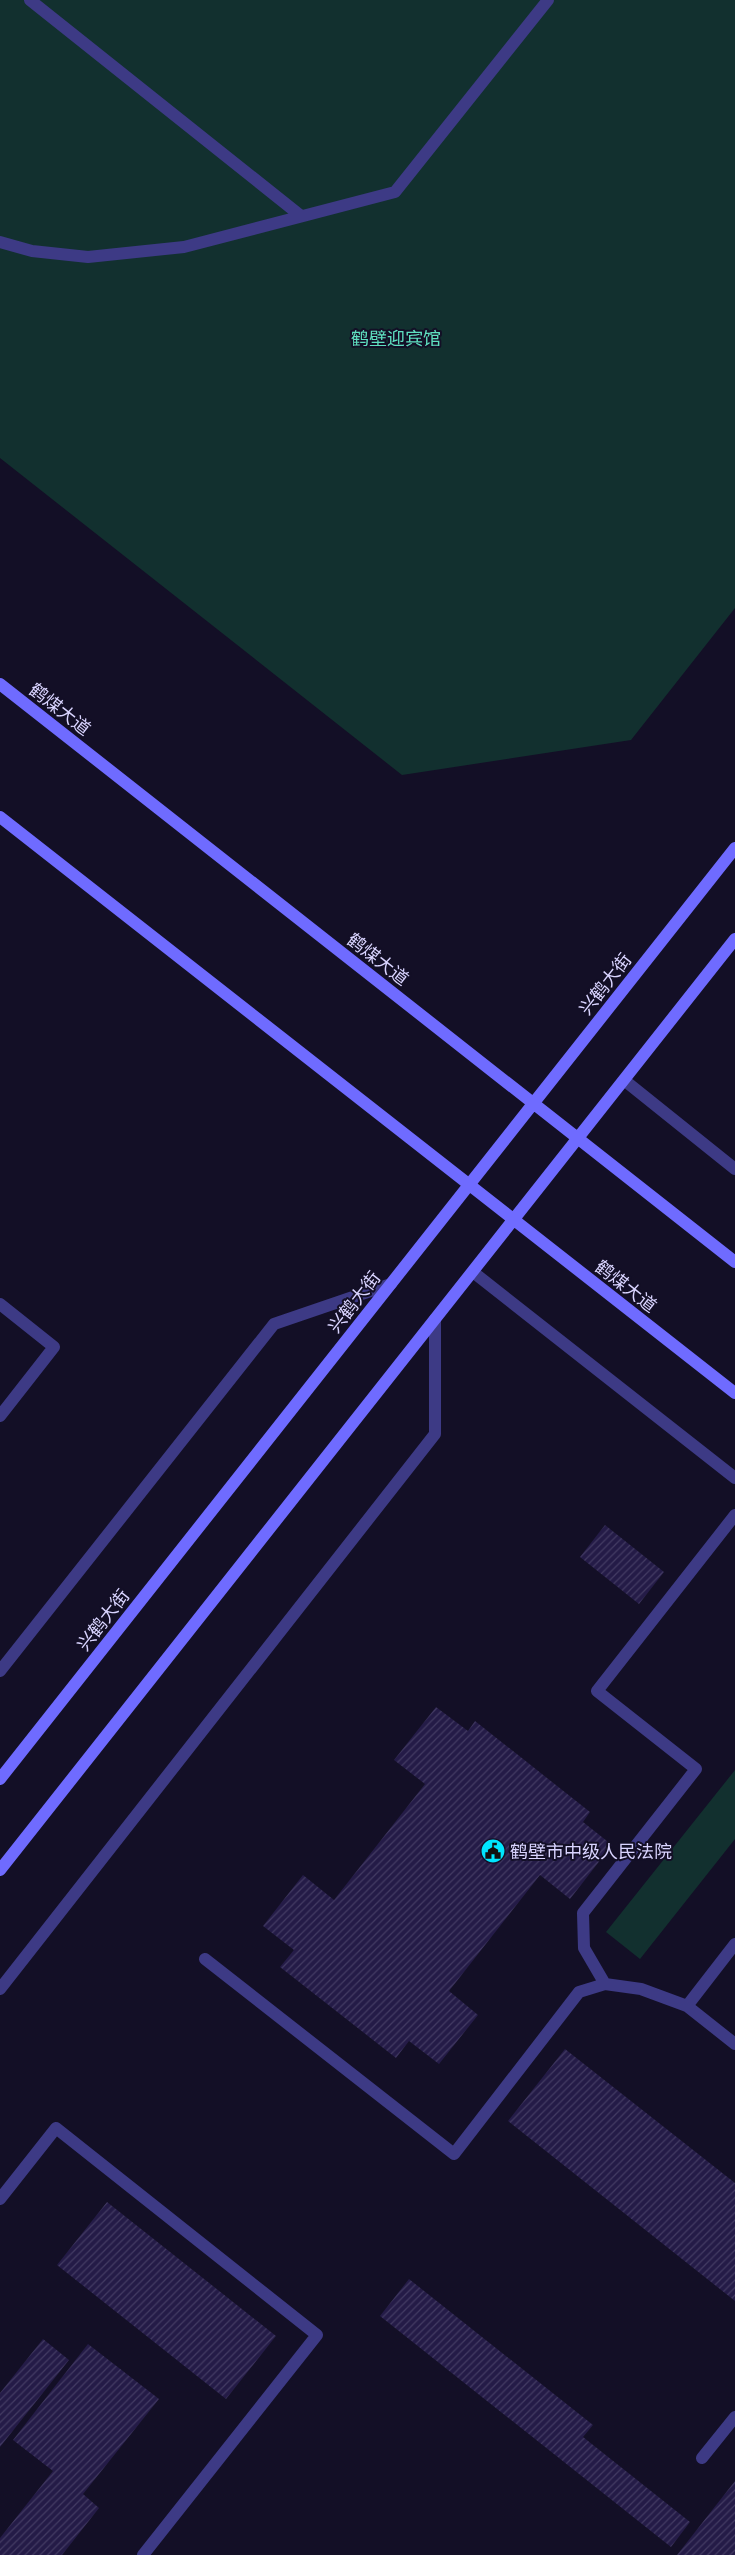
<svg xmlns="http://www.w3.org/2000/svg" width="735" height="2555" viewBox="0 0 735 2555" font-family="Poppins,'Noto Sans SC',sans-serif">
  <defs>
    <pattern id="building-hatch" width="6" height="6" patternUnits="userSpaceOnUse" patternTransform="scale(1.25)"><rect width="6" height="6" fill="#241b47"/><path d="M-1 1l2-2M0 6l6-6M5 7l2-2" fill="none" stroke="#433b63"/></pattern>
  </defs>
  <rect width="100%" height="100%" fill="#130f26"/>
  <path fill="#12302f" d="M0,0H735V608L631,740L402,775L0,458Z
    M735,1770V1839L640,1959L606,1932Z"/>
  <path fill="url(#building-hatch)" d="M605,1525L664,1572L639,1604L580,1557Z
    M436,1707L468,1731L475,1721L590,1812L583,1822L612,1845L570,1899L540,1875L449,1991L478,2015L439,2064L409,2041L396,2058L280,1967L294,1950L263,1926L303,1875L334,1900L425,1784L394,1760Z
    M565,2049L735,2183V2301L508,2121Z
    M107,2202L276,2336L226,2399L57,2265Z
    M409,2279L593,2425L583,2437L690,2522L671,2547L380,2316Z
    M43,2339L69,2360L0,2447V2393Z
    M88,2344L159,2399L83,2494L99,2508L62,2555H0V2538L53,2471L13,2440Z
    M735,2481V2555H677Z"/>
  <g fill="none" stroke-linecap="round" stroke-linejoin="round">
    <path stroke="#3d3a85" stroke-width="12" d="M30,0L301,216
      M0,242L32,251L88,257L184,247L395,192L548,0
      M0,1304L54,1347L0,1416
      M735,1944L687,2006L735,2044
      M205,1959L454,2154L579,1992L605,1984L641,1989L687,2006
      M605,1984L584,1948L583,1913L696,1769L597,1691L735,1515
      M0,2199L56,2128L317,2335L143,2555
      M702,2458L735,2417"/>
    <path stroke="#3d3a85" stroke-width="12" d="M624,1080L735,1169
      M473,1272L735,1478
      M0,1671L274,1324L391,1284
      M0,1989L435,1434V1319"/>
    <path stroke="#6f6bff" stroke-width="12" d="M0,684L735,1262
      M0,817L735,1393
      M0,1779L735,848
      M0,1870L735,939"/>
  </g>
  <defs>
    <symbol id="civic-disc" viewBox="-11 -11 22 22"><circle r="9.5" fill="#00e5ff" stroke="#130f26"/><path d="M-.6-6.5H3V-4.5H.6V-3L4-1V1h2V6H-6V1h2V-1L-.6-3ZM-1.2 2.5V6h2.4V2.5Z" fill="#111"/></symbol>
  </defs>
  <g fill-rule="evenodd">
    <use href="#civic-disc" x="479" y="1837" width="28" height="28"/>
  </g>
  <g text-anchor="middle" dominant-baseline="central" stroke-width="4" stroke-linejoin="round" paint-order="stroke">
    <g font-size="18" fill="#5fe0c0" stroke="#130f26">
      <text x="396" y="338">鹤壁迎宾馆</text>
    </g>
    <g font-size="18" fill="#d9d4ff" stroke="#130f26">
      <text transform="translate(60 709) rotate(38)">鹤煤大道</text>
      <text transform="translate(378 959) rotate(38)">鹤煤大道</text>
      <text transform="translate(605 984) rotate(-52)">兴鹤大街</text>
      <text transform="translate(626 1286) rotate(38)">鹤煤大道</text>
      <text transform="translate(354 1302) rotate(-52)">兴鹤大街</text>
      <text transform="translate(103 1620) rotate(-52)">兴鹤大街</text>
    </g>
    <g font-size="18" fill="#d9d4ff" stroke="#130f26" text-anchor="start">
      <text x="510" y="1851">鹤壁市中级人民法院</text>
    </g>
  </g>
</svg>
